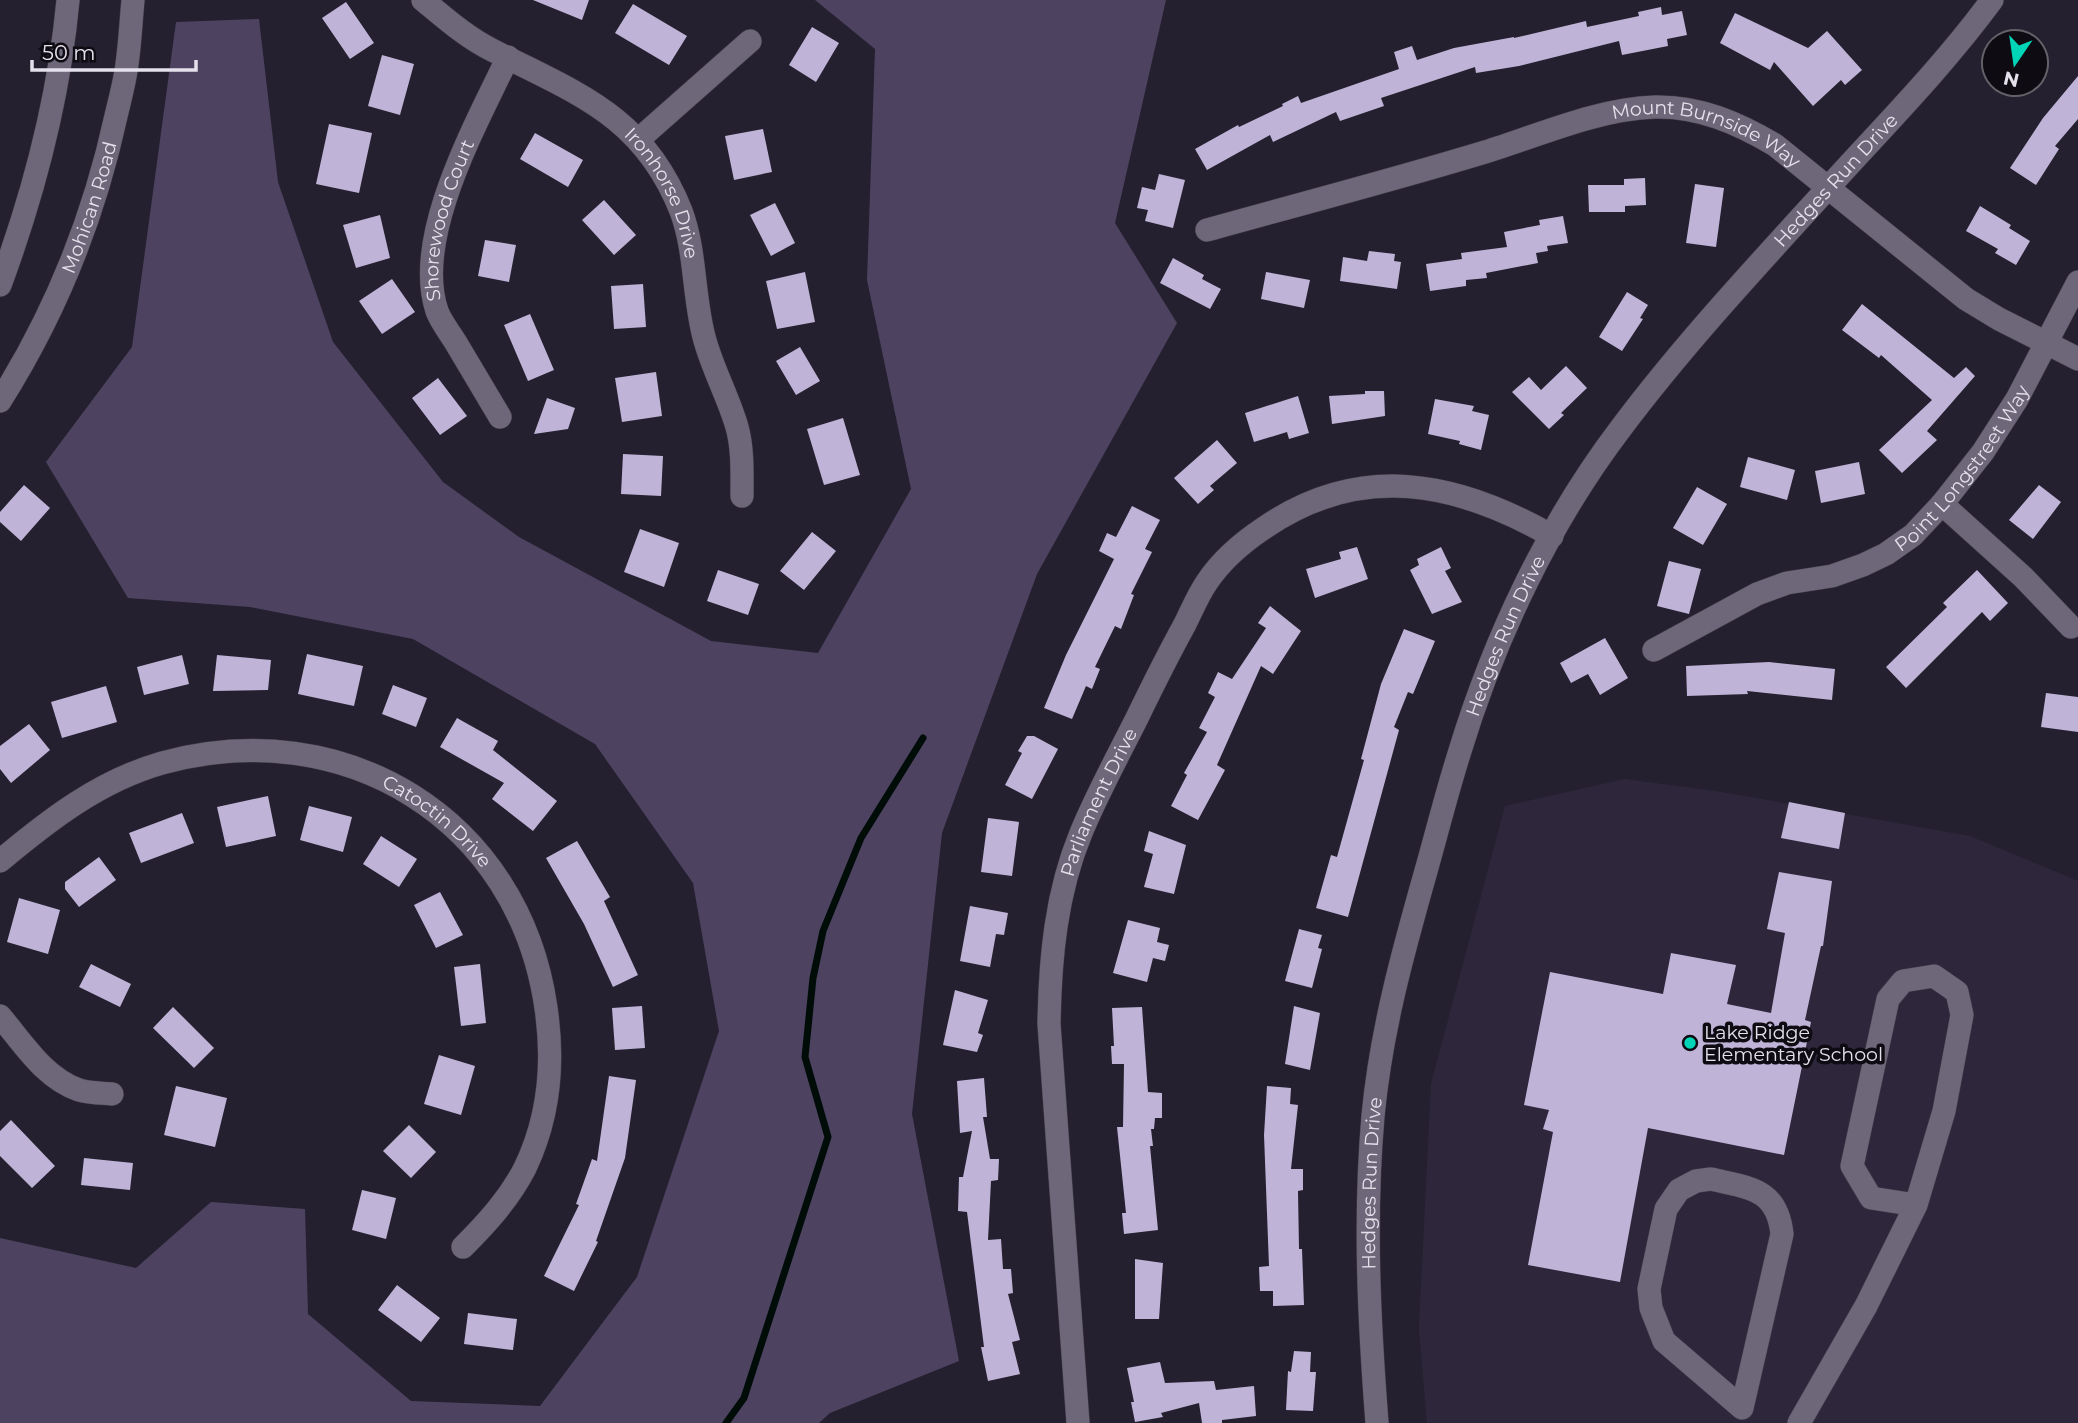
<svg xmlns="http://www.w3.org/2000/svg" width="2078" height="1423" viewBox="0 0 2078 1423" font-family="Montserrat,sans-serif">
  <rect width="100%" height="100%" fill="#25202f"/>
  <path fill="#2e273c" d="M1625,779L1722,792L1970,836L2078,881V1423H1427L1419,1328L1431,1084L1505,806Z"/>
  <path fill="#4d4361" d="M815,0H1166L1115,223L1177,323L1037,574L942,833L912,1114L959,1361L830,1413L819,1423H0V1238L136,1268L211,1202L305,1209L308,1314L411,1401L540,1406L637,1277L719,1031L693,883L595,744L413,639L250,607L128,598L46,462L132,347L176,22L259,19L278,182L333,342L443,482L519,537L711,641L818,653L911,489L867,280L875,49Z"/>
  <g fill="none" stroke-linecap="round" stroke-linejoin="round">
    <path stroke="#000c08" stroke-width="7" d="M726,1423L744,1398L828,1137L805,1057L813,978L823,931L861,838L923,738"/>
  </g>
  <path fill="#bfb4d7" d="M533,0H589L582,20Z
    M346,2L374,43L350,59L322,18Z
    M633,4L687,36L669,65L615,33Z
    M1661,7L1662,15L1682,11L1687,35L1667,39L1668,46L1622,55L1619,41L1519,66L1476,73L1475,67L1381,98L1384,106L1340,121L1336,112L1273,142L1270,135L1207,170L1195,149L1238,125L1239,127L1283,106L1282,104L1298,96L1301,103L1399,69L1394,52L1412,46L1417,60L1454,48L1514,37V38L1586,21L1587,27L1639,16L1638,12Z
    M1735,13L1808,48L1827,31L1862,70L1845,85L1841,80L1813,106L1774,62L1770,70L1720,43Z
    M812,27L839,43L816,82L789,65Z
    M382,55L414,64L400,115L368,106Z
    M2078,76V119L2055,146L2059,149L2036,185L2010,168L2043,118Z
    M329,124L372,133L359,193L316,184Z
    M763,129L772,172L734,180L725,136Z
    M535,133L583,160L568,187L520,159Z
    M1159,174L1185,180L1173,228L1145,221L1148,210L1137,208L1142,187L1155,190Z
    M1645,178L1646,205L1625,206V212H1589L1588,185H1624V179Z
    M1695,184L1724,188L1716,247L1686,243Z
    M604,200L636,235L614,255L582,220Z
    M775,203L795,243L771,256L750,215Z
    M1980,206L2011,225L2009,228L2030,241L2016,265L1995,253L1998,249L1966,231Z
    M380,215L390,258L356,268L343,225Z
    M1563,216L1568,243L1547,246L1548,251L1536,253L1538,263L1486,273L1487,278L1466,280V286L1430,291L1426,264L1462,259L1461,253L1507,247L1504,232L1540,225L1539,220Z
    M485,240L516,245L509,282L478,276Z
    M1369,251L1395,254L1394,261L1401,262L1397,289L1340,281L1343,257L1367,261Z
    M1173,258L1204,275L1202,279L1221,289L1210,309L1160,283Z
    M805,272L815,322L777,329L766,281Z
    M1266,272L1310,280L1304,308L1261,299Z
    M392,279L415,312L382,334L359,301Z
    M643,284L646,327L614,329L611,286Z
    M1627,292L1648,305L1640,318L1643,319L1622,351L1599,337Z
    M1862,304L1954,378L1966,367L1975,376L1927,431L1937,440L1902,473L1879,450L1932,400L1881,355L1879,358L1842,330Z
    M530,314L554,370L528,381L504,325Z
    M800,347L820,381L796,395L776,361Z
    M1566,366L1587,388L1561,413L1564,415L1549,429L1512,392L1529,377L1541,390Z
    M656,372L662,416L622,422L615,378Z
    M438,378L467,416L440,435L412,398Z
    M1365,391H1384L1385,416L1332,424L1329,396L1365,394Z
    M1298,396L1309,433L1289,439L1287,432L1254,442L1245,413Z
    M547,398L575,408L568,429L534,434Z
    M1435,399L1474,406L1472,411L1489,415L1481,450L1459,444L1460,441L1428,434Z
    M843,418L860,475L824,485L807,429Z
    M1217,440L1237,463L1210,486L1214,490L1198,504L1174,478Z
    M623,454L663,456L661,496L621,494Z
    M1748,457L1795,470L1787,500L1740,487Z
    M1859,462L1865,494L1821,503L1815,471Z
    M24,485L50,508L21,541L0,522V512Z
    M2039,485L2061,502L2033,539L2009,520Z
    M1697,487L1727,504L1703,545L1673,528Z
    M1132,506L1160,520L1145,549L1152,552L1131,594L1134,595L1121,629L1115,626L1095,667L1100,669L1092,689L1086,686L1072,719L1044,708L1066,655L1114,559L1099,551L1107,533L1116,537Z
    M640,529L679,543L664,587L624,572Z
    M812,532L836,551L804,590L780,571Z
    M1357,547L1368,579L1315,598L1306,569L1341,559L1339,552Z
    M1441,547L1451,568L1445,571L1462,602L1432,614L1410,570L1419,565L1417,559Z
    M1669,561L1701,569L1689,614L1657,606Z
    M718,570L759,584L748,615L707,601Z
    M1977,570L2008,603L1990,621L1982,612L1906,688L1886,667L1947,607L1943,603Z
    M1270,606L1301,631L1273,674L1261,666L1217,765L1225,770L1198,820L1171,806L1187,775L1184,773L1207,732L1199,728L1215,697L1208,693L1218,672L1232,679L1266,628L1258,623Z
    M1404,629L1435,641L1413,694L1408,692L1394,727L1399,730L1348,917L1316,908L1331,855L1337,857L1364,760L1361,759L1381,684Z
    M1605,638L1628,678L1600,695L1588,674L1571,683L1560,663Z
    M307,654L363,666L354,706L298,694Z
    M182,655L189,684L144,695L137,667Z
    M217,655L271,660L268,690L213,691Z
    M1769,662L1835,669L1832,700L1747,691L1748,694L1687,696L1686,666Z
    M393,685L427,698L416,727L382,714Z
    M106,686L117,722L62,738L51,702Z
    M2046,693L2078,697V732L2041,727Z
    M457,718L498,741L493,750L557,801L533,831L492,799L504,783L440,747Z
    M29,724L50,750L11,783L0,769V746Z
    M1027,736H1034L1058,749L1032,799L1005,785L1022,753L1018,751Z
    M268,796L276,836L226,847L217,807Z
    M1789,802L1845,813L1839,849L1781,838Z
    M309,806L352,817L343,852L300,840Z
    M182,813L194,843L141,863L129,833Z
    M988,818L1019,822L1012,876L981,872Z
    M1149,831L1186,845L1174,894L1144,887L1153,854L1144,851Z
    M381,836L417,859L399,887L363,864Z
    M577,841L610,897L604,901L638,975L613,987L584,924L546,858Z
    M99,857L116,880L79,907L65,889V882Z
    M1779,872L1832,881L1823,946H1821L1805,1020L1811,1022L1784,1155L1648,1128L1620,1282L1528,1265L1553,1132L1543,1129L1549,1110L1524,1105L1550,972L1663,994L1671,953L1736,965L1727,1004L1771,1013L1785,933L1767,929Z
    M440,892L463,935L436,948L414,905Z
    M19,898L60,910L48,954L7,942Z
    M970,906L1008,913L1004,935L996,934L990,967L960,961Z
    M1128,920L1160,928L1157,942L1169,945L1165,961L1153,958L1147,982L1113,973Z
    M1299,929L1322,935L1318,948L1322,949L1312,988L1285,981Z
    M91,964L131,984L120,1007L79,987Z
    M480,964L486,1023L461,1026L454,967Z
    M955,990L988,1000L978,1033L983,1035L977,1052L943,1045Z
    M642,1006L645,1048L615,1050L612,1008Z
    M1294,1006L1320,1013L1310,1070L1285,1064Z
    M173,1007L214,1048L194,1068L153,1028Z
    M1142,1007L1148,1092L1162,1093V1118H1155L1154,1129H1151L1153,1146H1150L1158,1230L1124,1234L1122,1213H1126L1117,1127H1123L1124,1064H1112L1111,1046H1114L1112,1008Z
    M439,1055L475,1066L461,1115L424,1104Z
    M609,1076L636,1080L625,1158L596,1241L598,1242L574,1291L544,1276L579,1205L576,1204L592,1159L597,1161Z
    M984,1078L987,1117H983L990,1159H999L998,1180L991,1181L988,1240L1001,1239L1003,1269H1011L1013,1293L1008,1294L1020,1340L1012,1342L1020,1374L988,1381L981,1347H984L967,1212L958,1211L959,1177H963L972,1131L960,1133L957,1081Z
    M176,1086L227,1098L215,1147L164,1135Z
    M1267,1086L1291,1088L1290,1104L1298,1105L1291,1169H1303V1190L1298,1191L1299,1249H1302L1304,1305L1273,1306V1291H1260L1259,1267L1269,1266L1264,1135Z
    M11,1120L55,1166L32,1188L0,1156V1131Z
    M409,1125L436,1152L411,1178L383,1151Z
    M84,1158L133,1163L130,1190L81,1185Z
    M362,1190L396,1198L386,1239L352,1230Z
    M1135,1259L1163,1263L1159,1319H1135Z
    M397,1285L440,1318L421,1342L378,1310Z
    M468,1313L517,1319L513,1350L464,1344Z
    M1294,1351L1311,1352L1310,1372H1316L1313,1411L1286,1410L1288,1371L1291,1372Z
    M1160,1362L1165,1383L1214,1381L1216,1390L1254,1386L1256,1416L1222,1420V1423H1202L1199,1403L1161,1413L1163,1417L1135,1422L1131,1402H1134L1127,1368Z"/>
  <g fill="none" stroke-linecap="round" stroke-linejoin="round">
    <defs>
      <g id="minor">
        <path id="s1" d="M423,0C445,18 466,37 492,50C576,93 643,115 681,211C696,251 693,295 704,337C712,368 728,396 737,427C743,449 742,472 742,496"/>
        <path d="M638,140L750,41"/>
        <path id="s2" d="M1207,230C1300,204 1393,180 1485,152C1540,135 1597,109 1655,107C1699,106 1738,123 1775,145L1966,299L1999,319L2078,359"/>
        <path d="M0,285C34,193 59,98 68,0"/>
        <path id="s3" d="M0,401C55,314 94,217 116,116C120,99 125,81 127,64C130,43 131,21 133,0"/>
        <path id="s4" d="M500,417C485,392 471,368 456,343C450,333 441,322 437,311C412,237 477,123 508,57"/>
        <path d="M1942,504L2023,577L2071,627"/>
        <path id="s5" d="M1654,650L1757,594L1787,583L1832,576L1863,565L1886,554L1913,535L1942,504L1983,452L2017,399L2078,282"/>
        <path id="s6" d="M0,861C49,820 99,781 162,763C344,713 519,818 546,1008C554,1062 549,1118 525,1168C509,1199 487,1223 463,1247"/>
        <path d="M0,1016C23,1043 44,1078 79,1090C89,1093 101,1093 112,1094"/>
        <path d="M1711,1179C1749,1188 1777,1188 1782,1234L1742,1408L1664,1341L1651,1308L1649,1289L1666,1209L1679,1190L1696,1181Z"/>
        <path id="s7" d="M1078,1423L1049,1024C1050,959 1056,893 1081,833C1097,794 1118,756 1137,718C1152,687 1168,655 1185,624C1192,610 1198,595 1207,582C1221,561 1243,542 1264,528C1360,462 1456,481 1552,536"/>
        <path id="s8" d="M1377,1423C1369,1320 1364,1219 1373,1116C1381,1031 1403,952 1426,871C1437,832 1447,792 1459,754C1494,639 1548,524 1621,428C1684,344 1756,267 1827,189C1883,127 1942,68 1992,0"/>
        <path d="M1799,1423L1866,1306L1916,1205L1944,1111L1962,1015L1957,992L1934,976L1903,981L1888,999L1852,1166L1871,1198L1916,1205"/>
      </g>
    </defs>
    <use href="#minor" stroke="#423e4a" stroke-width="24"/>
    <use href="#minor" stroke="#6d6779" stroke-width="23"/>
  </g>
  <circle fill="#00d5b7" stroke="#0e0b12" stroke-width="2.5" cx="1690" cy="1043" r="7"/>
  <g text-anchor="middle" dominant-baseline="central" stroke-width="7" stroke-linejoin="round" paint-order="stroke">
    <g font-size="19" fill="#e5e1ec" stroke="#0e0b12">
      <text stroke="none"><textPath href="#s2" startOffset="522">Mount Burnside Way</textPath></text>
      <text stroke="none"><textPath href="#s8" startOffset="1374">Hedges Run Drive</textPath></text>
      <text stroke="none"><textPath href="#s1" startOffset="317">Ironhorse Drive</textPath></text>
      <text stroke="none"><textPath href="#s3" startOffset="214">Mohican Road</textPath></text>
      <text stroke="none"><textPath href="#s4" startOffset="217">Shorewood Court</textPath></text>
      <text stroke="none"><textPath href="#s5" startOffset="369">Point Longstreet Way</textPath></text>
      <text stroke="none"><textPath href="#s8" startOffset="807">Hedges Run Drive</textPath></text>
      <text stroke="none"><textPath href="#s7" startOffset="630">Parliament Drive</textPath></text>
      <text stroke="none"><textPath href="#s6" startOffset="486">Catoctin Drive</textPath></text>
      <text stroke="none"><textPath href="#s8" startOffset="240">Hedges Run Drive</textPath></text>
    </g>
    <g font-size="19" fill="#e5e1ec" stroke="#0e0b12" text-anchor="start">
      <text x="1704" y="1032">Lake Ridge<tspan x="1704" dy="22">Elementary School</tspan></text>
    </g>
  </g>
  <g transform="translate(2015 63) rotate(193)"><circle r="33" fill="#0e0b12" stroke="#646169" stroke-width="2"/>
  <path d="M0-5L12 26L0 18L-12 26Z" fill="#00d5b7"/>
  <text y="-10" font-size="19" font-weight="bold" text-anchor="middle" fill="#e5e1ec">N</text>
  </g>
  <path d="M32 60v10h164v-10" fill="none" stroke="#e5e1ec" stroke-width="3.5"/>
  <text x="42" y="60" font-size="21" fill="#e5e1ec" stroke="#0e0b12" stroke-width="5" paint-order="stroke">50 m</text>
</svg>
